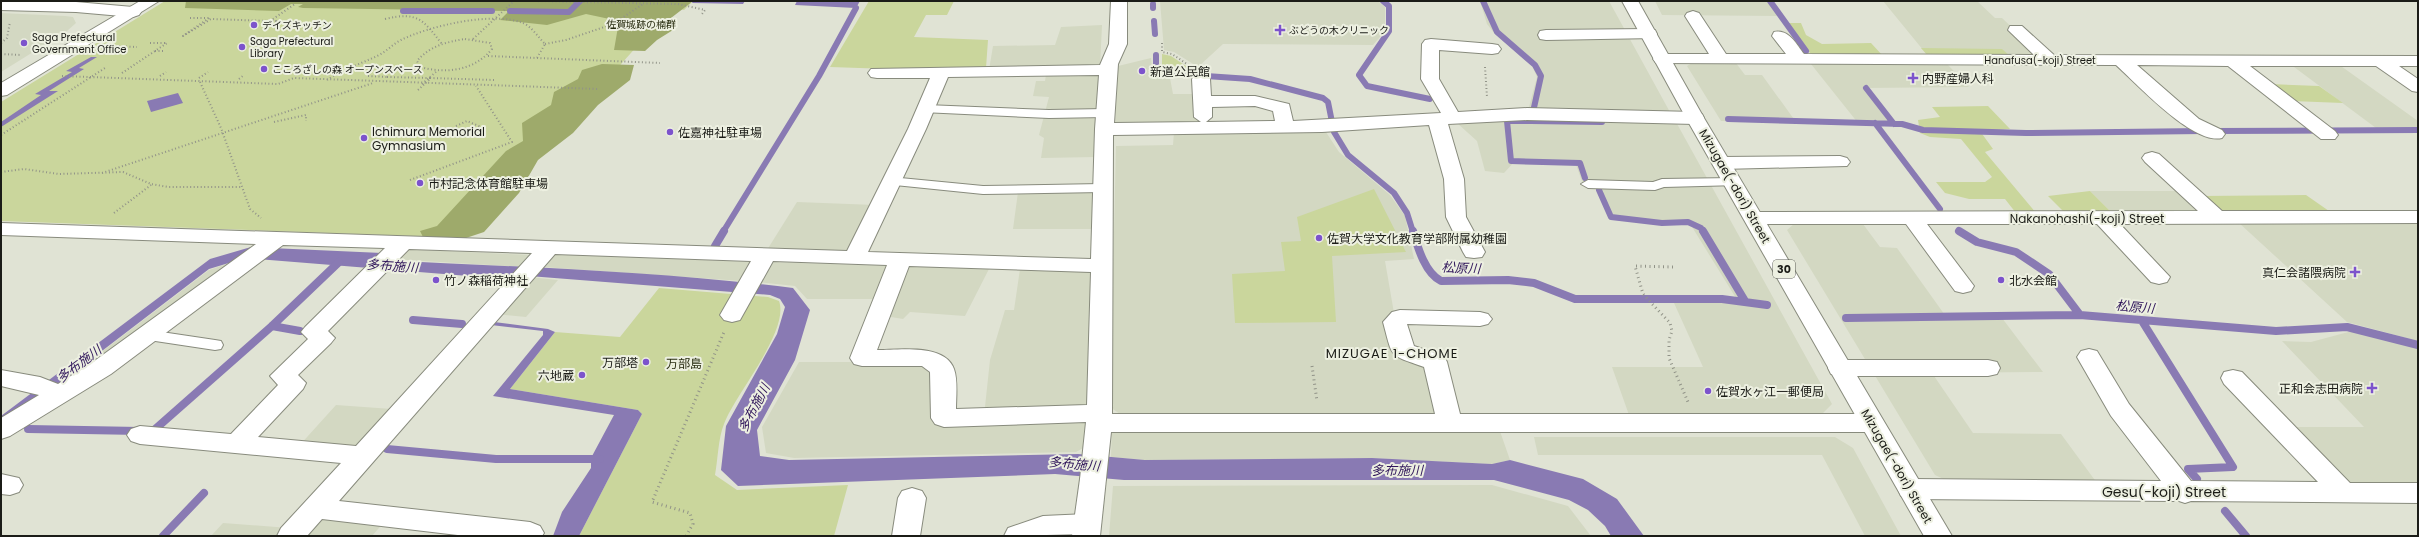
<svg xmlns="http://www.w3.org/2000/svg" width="2419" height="537" viewBox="0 0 2419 537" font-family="Poppins,'Noto Sans JP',sans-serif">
  <rect width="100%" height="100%" fill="#e0e3d4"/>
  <path fill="#d3d8c2" d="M1160,1H1378L1385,7V31L1373,45L1223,44L1198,67L1174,52L1164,50Z
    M1480,1H1609L1671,114L1528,111L1537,77L1532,66L1494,33L1487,24Z
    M1655,1H1768L1779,16L1662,15Z
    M1883,1H1977L1995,18H2002L2042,56H1928Z
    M1,13L65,16L73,17L76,23L67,31L1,72Z
    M1102,25L1100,68L989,70L993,46L1055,45L1061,27Z
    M1151,58L1153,77L1170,78L1173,94H1197L1201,124L1115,127L1118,66Z
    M1692,63H1736L1745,75H1762L1796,122L1721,121L1687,66Z
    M1811,64L1948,65L1969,87L1865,88L1893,125L1858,123Z
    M2290,64H2338L2418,121V128H2376Z
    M1100,73L1096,157L1041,158L1044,138L1039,135L1049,97L1033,96L1036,81H1045L1046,75Z
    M1527,119L1676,122L1832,404L1821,415H1629L1612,367H1703L1674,303H1739L1689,222L1611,218L1600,190L1583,184L1575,162L1516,160L1504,173L1485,171L1477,141L1457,123Z
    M1324,129L1339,152L1390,195L1405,216L1414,259L1385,261L1394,313L1422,360L1443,414H1494L1510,460L1492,464L1372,458L1145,460L1111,457L1112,426L1120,414L1110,407L1116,146L1173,145L1174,132Z
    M1095,191L1093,229H1013L1018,192Z
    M2090,191H2181L2204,212H2111Z
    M797,202L875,205L852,253L767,250Z
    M2238,222H2418V341L2347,322Z
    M1794,224H1863L1880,247L1897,248L1947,318H2002L2043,372L1932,373L1973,433L2061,434L2097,483L1950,482L1935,475L1787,230Z
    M401,249L532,255L522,267L391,259Z
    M554,254L754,262L742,281L543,267Z
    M232,262L76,380L66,379L209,270Z
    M770,262L893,266L878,299H807L795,286L756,282Z
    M905,266L989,269L965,316L910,312L903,319L885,316Z
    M1020,269L1093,272L1088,407L1085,447L1076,452L794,458L766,453L762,427L799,362H924L937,371L940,416H984L990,360L1005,310H1014Z
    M529,277L558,280L526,317L495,314Z
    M2352,331L2418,348V483H2345L2291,427H2364L2282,341L2311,342Z
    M336,405L392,409L358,448L298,447Z
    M1534,437H1835L1853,448L1901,536H1865L1822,455H1538Z
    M1492,485L1568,506L1591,536H1109L1113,486Z
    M320,514L385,521L372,536H302Z
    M223,523L289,528L282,536H211Z"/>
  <path fill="#cad69c" d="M165,1H693L684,10L671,8L466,238L1,221V102Z
    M869,1H954L947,15H926L914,37L988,40L986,68L948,71L830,67Z
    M1789,23H1801L1806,35L1822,44L1871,43L1883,56H1812Z
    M1921,48L2002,49L2010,56H1928Z
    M1162,54L1171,56L1195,72L1168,70L1162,66Z
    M2269,84L2319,86L2343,103L2292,101Z
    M1988,106L2010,129L1980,131L1993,149L1985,152L2036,213H2016L2005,199H1969L1945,193L1936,182H1985L1992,177L1961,139L1930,137L1920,133L1918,120L1940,117L1932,107Z
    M1374,189L1406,252L1332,256L1336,322L1235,323L1232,274L1285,271L1281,242L1301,241L1297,217Z
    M2090,191L2111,212H2064L2048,196Z
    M2306,195L2329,211L2217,212L2200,196Z
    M659,288L768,297L779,301C790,331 735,394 724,424C718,439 718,459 715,475L737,490L848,485L834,536H579L642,414L638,410L510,389L555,332L620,337Z"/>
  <path fill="#9eaa6b" d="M186,1H693L671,18L673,30L657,40L645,51L614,50L619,21L586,14L547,25L500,20L509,11L303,8L298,7L303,4H291L279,11L185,8Z
    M602,64L634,65L630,80L598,105L573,133L538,160L519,193L484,232L466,238L423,237L420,231L437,226L506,151L523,141L522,123L551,105L554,92L578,79L582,70Z"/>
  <path fill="#897ab3" d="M693,1H745L743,4L692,3Z
    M797,1H860L856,8L795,5Z
    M91,57H97L79,68L84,69L49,91H58L1,127V122L41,95L35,94L72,72L66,71Z
    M178,93L183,103L151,112L147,101Z
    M251,247L382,253L381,260C518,267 656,271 793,288L810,310L795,360L757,430L760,456L789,460L1078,454L1145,460L1372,458L1492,464L1510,460L1583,479L1617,499L1644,536H1611L1605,526L1588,510L1569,500L1494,480H1124L1055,474L738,486L721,470L726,426L777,334L785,307L780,299L770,295L529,276L506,279L245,258L209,269L64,380V384L1,424V416L210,259Z
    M494,322L548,329L555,332L510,389L638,410L642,414L579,536H553L562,512L591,468V458L614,415L493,396L543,335V331L491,325Z"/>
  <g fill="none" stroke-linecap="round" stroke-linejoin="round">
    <path stroke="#897ab3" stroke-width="6" d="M1383,1L1389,6V31L1359,75L1367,86L1430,99
      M1483,1L1497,32L1535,65L1541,76L1531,121L1602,122
      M1770,1L1806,51
      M1153,4V8
      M403,11H492
      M510,11L569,12L580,1
      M1154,21L1155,34
      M1156,55V65L1162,73L1250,79L1323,98L1328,102L1334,132L1348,155L1394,193L1407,213L1413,232
      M1866,88L1894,124
      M1728,119L1902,124L1923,130L2026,133L2203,131
      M1531,121H1507L1511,161L1580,163L1585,178
      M1875,123L1940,209
      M2213,131L2418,130
      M1599,190L1611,217L1662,223L1688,222L1701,228L1703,232
      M1959,231L1961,232
      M723,232L819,76L856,8"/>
    <path stroke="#897ab3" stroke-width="8" d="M1413,231C1418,248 1425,273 1441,281L1508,280L1534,283L1575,299H1722L1767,305
      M1703,231L1745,301
      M1959,231L1977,242L2016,252L2049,274L2080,315
      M715,246L724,231
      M1846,318L2080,315L2276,331L2347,327L2418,345
      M413,320L462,324
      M2142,321L2233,467L2188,469L2197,479
      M272,326L300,331
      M28,429L140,431
      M150,431H153L272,326L339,262
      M387,449L496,459H600
      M2225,511L2246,536
      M163,536L204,493"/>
    <defs>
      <path id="service" d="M926,105L1049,110L1105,109L1111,113L1105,117L1049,118L922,112L920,109Z
        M890,177L983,186L1102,184L1109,188L1102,192L983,194L885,184L883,181L885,178Z
        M1734,178L1741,182L1739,185L1664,187L1655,190L1588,188L1581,184L1588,180L1653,182L1662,179Z
        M148,330L215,340L221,341L223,345L221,349L215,350L142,339L140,335L142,331Z"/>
      <path id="minor" d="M1,1L76,2L133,7L139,9L141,12L139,15L133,17L76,12L1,10Z
        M1111,1H1127V44L1118,64L1114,123L1201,122L1194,117L1192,79L1195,75H1207L1210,79L1211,96H1255L1289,104L1293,121L1441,113L1421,79L1422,44L1425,40L1431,39L1492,44L1498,45L1501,49L1498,53L1492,54L1439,50V79L1458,112L1527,108L1695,112L1702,114L1704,118L1702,122L1695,124L1527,120L1448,124L1464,179L1466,217L1485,252L1482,257L1474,258L1466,257L1463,252L1446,217L1444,179L1429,125L1322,132L1113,135L1112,414H1435L1424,367C1388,354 1393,359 1383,322L1392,312L1400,310L1480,312L1488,314L1492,319L1488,324L1480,326L1407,324L1414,346L1444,356L1447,362L1460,414H1871L1880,417L1884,423L1880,429L1871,432H1111L1106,479L1102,486L1093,489L1084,486L1080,479L1086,422L944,427L935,424L931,418L930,372L922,366H862L854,364L850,358L887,265L773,261L740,320L732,322L724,320L720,315L751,261L555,254L339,501L530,522L540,526L544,533L542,536H466L322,519L307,536H277L281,528L341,463L140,444L131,441L127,435L131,429L140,426L231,434L278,385L270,376L308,339L301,332L305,327L385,248L283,245L111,374L10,436L1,439V418L39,395L1,386V370L40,377L58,384L93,362L256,244L1,235V223L847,251L908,129L930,78H877L871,77L868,73L871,69L1100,65L1109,44ZM1099,75L1095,129L1091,259L868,252L926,129L948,77ZM1255,106L1273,111L1275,121L1206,122L1212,117V107ZM409,249L532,253L356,446L258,437L303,389L306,383L298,375L331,343L335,338L328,331ZM909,266L1091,272L1087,405L956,409C956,397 958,380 954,369C945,343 898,350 877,350Z
        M1693,11L1699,13L1726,54H1786L1772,36L1774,32C1789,29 1796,44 1804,54L2034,55L2008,30L2010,26H2022L2054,55L2418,56V66H2399L2418,79V92L2412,91L2376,66H2250L2335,131L2338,135L2335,139H2321L2228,66L2137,65L2199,119L2222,130L2225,134L2222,138C2193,145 2137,84 2116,65L1656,63L1653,59L1656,55L1662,54H1709L1685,16L1687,13Z
        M1649,29L1655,30L1657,34L1655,38L1546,40L1540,39L1538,35L1540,31L1546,30Z
        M2152,152L2159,154L2222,211H2418V223L2120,224L2170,277L2167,282L2159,284L2151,282L2097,224H1927L1974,286L1971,291L1963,293L1955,291L1906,224H1755L1748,222L1745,218L1748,214L1755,212L2198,211L2145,162L2142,158L2145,154Z
        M1840,156L1847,158L1850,162L1847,166L1722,169L1715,167L1712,163L1715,159L1722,157Z
        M2089,349L2097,351L2129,404L2191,481L2318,482L2224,384L2221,378L2224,372L2233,370L2242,372L2350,483H2418V503L2191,501L2185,503L2179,501L1911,499L1901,496L1898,489L1901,482L1911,479L2161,481L2111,416L2077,357L2081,351Z
        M1840,360H1988L1997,362L2000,368L1997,374L1988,376H1840L1831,374L1828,368L1831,362Z
        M1,474L19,478L23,485L19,492L10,495L1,494Z
        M912,488L922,491L926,498L920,536H892L898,498L902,491Z
        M1087,514L1097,517L1101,524L1097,531L1087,534L1004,536L1008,528L1043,516Z"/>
      <path id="tertiary" d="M1093,469L1102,472L1106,479L1100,536H1072L1080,479L1084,472Z"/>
      <path id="primary" d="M140,1H159L7,95L1,96V83Z
        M1622,1H1638L1704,118L1952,536H1924L1686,118Z"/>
    </defs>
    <use href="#service" stroke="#888b7d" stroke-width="2"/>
    <use href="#minor" stroke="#888b7d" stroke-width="2"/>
    <use href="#tertiary" stroke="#888b7d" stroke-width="2"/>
    <use href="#primary" stroke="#888b7d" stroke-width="2"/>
    <path stroke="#919388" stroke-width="2" stroke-dasharray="1 2.5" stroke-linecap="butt" d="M254,1H258
      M340,1H373
      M531,1L678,4L705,10L702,14
      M190,18H208
      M209,18L183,36L211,19L270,21L268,23
      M385,19C418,11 423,20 442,44
      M269,20L276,21L272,23
      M465,39L490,43L492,49C474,71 446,74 420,67L417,61C430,46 446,42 465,39Z
      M473,39L514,1
      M1,43L7,38L10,22
      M150,43H166
      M1162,43V52L1172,54L1190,66
      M545,44L566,40L613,24L643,4
      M112,46L137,47
      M155,51H164
      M1,54L22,55
      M488,56L660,63
      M1485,67L1487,97
      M122,73L167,43
      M62,76L278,84L294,78L599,89
      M160,76L166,72
      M368,76L387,77
      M199,78L208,72
      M430,78L494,80
      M239,79L244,75
      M327,80C343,69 361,64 379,55C387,51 393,44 401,40C429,26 493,11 523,23C532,27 538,37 545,44L537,58
      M200,82L221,128L250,209L261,218
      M422,84L437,71
      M274,122L306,115V121
      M456,126L467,121L486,129
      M1,135L105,68
      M1,172L24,169L59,174L123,172L151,184L168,187H242
      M102,173L373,83
      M410,180L512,142L476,86
      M114,213L151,185"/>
    <path stroke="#919388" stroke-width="3" stroke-dasharray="1 3.5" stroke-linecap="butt" d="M1673,267L1635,266L1643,294L1670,323L1672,331L1669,340V358L1688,402
      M1312,366L1317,401
      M686,536L693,524L690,513L652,502L724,332"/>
    <use href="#service" fill="#fff" fill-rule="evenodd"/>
    <use href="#minor" fill="#fff" fill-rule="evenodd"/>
    <use href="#tertiary" fill="#fff" fill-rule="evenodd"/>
    <use href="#primary" fill="#fff" fill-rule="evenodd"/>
    <path stroke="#919388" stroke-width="2" stroke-dasharray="1 2.5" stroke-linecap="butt" d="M270,21L295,4
      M387,77L430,78
      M418,90L430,79"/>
  </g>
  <g fill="#7c53cc" stroke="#edf0e1" stroke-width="1.5">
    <circle cx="254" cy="25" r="4"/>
    <path d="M1278 24h4v4h4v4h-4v4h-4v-4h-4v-4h4z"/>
    <circle cx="24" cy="43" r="4"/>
    <circle cx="242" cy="47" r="4"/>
    <circle cx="264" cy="69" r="4"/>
    <circle cx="1142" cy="71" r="4"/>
    <path d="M1911 72h4v4h4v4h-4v4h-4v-4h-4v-4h4z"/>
    <circle cx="670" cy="132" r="4"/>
    <circle cx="364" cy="138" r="4"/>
    <circle cx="420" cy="183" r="4"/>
    <circle cx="1319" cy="238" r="4"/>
    <path d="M2353 266h4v4h4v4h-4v4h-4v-4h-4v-4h4z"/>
    <circle cx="436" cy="280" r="4"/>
    <circle cx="2001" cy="280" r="4"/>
    <circle cx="646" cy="362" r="4"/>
    <circle cx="582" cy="375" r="4"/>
    <path d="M2370 382h4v4h4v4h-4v4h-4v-4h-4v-4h4z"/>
    <circle cx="1708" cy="391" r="4"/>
  </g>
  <g text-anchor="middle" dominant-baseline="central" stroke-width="4" stroke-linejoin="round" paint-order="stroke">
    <g font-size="10" fill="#282c10" stroke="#edf0e1">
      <text x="641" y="24">佐賀城跡の楠群</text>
    </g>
    <g font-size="10" fill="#1b1c17" stroke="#edf0e1" text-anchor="start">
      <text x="262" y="25">デイズキッチン</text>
      <text x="1289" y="30">ぶどうの木クリニック</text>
      <text x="32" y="37">Saga Prefectural<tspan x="32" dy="12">Government Office</tspan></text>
      <text x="250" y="41">Saga Prefectural<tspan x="250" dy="12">Library</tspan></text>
      <text x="272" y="69">こころざしの森 オープンスペース</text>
    </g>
    <g font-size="10" fill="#1b1c17" stroke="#edf0e1">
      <text x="2040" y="60">Hanafusa(-koji) Street</text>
    </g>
    <rect fill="#edf0e1" stroke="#5a5c54" stroke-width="1" x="1773" y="260" width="22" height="18" rx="3"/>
    <g font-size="11" font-weight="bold" fill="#1b1c17">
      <text x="1784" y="269">30</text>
    </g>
    <g font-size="12" fill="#1b1c17" stroke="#edf0e1" text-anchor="start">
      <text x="1150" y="71">新道公民館</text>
      <text x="1922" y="78">内野産婦人科</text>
      <text x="372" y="131">Ichimura Memorial<tspan x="372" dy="14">Gymnasium</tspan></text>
      <text x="678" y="132">佐嘉神社駐車場</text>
      <text x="428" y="183">市村記念体育館駐車場</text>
      <text x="1327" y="238">佐賀大学文化教育学部附属幼稚園</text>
      <text x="2346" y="272" text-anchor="end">真仁会諸隈病院</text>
      <text x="444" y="280">竹ノ森稲荷神社</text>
      <text x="2009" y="280">北水会館</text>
      <text x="638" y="362" text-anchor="end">万部塔</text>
      <text x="574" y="375" text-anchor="end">六地蔵</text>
      <text x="2363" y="388" text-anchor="end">正和会志田病院</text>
      <text x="1716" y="391">佐賀水ヶ江一郵便局</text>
    </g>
    <g font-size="12" fill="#1b1c17" stroke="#edf0e1">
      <text transform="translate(1735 186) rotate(60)">Mizugae(-dori) Street</text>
      <text x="2087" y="218">Nakanohashi(-koji) Street</text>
      <text transform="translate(1897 466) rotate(60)">Mizugae(-dori) Street</text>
    </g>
    <g font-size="12" fill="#282c10" stroke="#edf0e1">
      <text x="684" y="363">万部島</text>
    </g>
    <g font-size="13" font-style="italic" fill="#30165b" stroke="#edf0e1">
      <text transform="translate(392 266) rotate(4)">多布施川</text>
      <text transform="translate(1461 268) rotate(3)">松原川</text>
      <text transform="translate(2135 307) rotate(5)">松原川</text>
      <text transform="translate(79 364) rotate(-37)">多布施川</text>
      <text transform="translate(754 408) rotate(-62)">多布施川</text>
      <text transform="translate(1074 464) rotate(5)">多布施川</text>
      <text x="1397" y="470">多布施川</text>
    </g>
    <g font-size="13" letter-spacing="1" fill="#1b1c17" stroke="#edf0e1">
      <text x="1392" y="353">MIZUGAE 1-CHOME</text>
    </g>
    <g font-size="14" fill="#1b1c17" stroke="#edf0e1">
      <text x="2164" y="492">Gesu(-koji) Street</text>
    </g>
  </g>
  <rect width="2419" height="537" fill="none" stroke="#1b1c17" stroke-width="4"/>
</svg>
